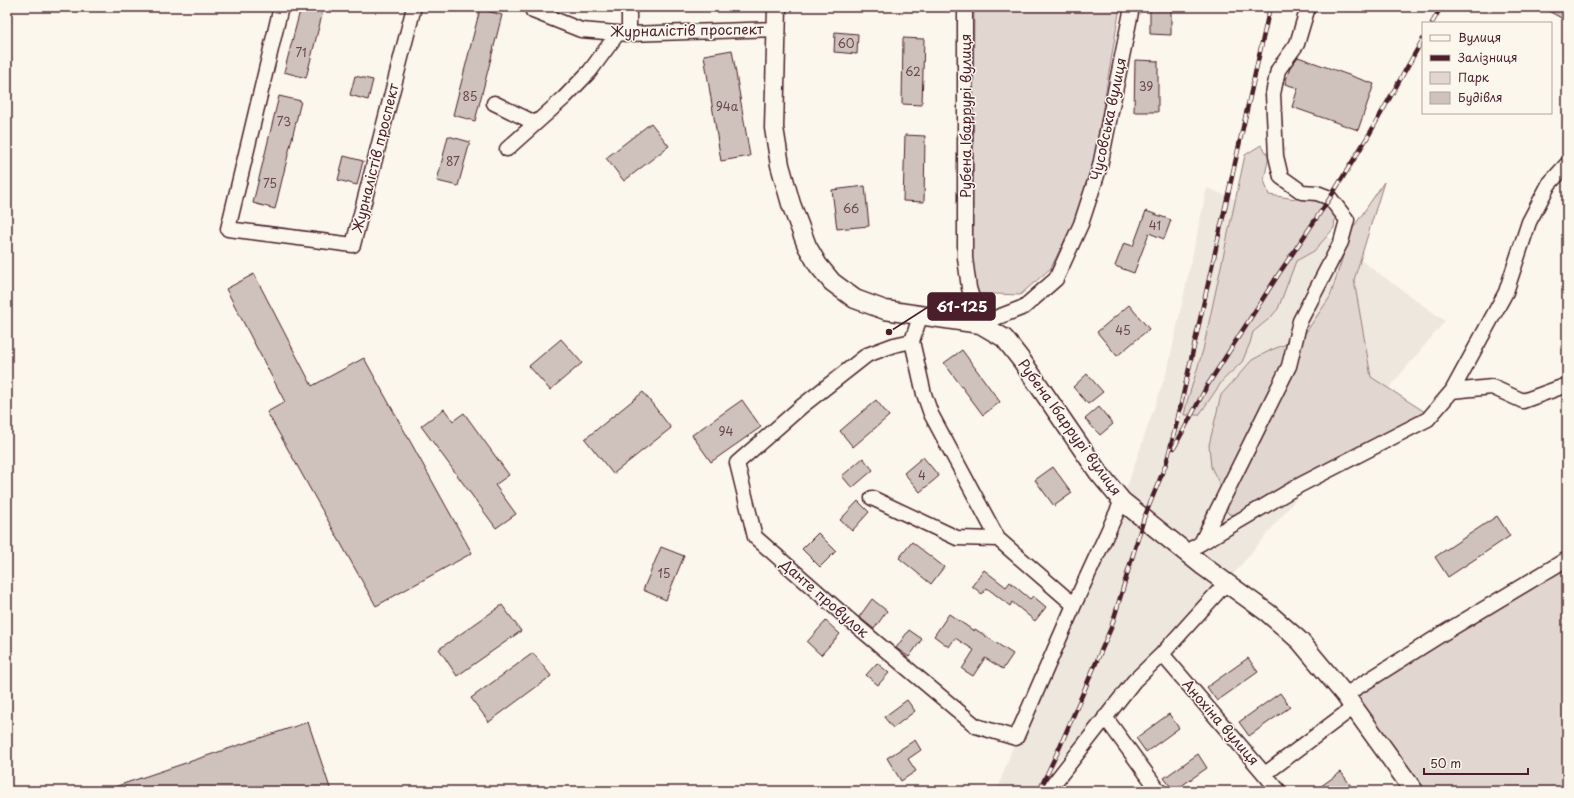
<svg xmlns="http://www.w3.org/2000/svg" width="1574" height="798" viewBox="0 0 1574 798" font-family="'Playpen Sans',sans-serif">
  <rect width="100%" height="100%" fill="#fbf7ec"/>
  <filter id="ink" filterUnits="userSpaceOnUse"><feTurbulence type="fractalNoise" baseFrequency=".025" numOctaves="2"/><feDisplacementMap in="SourceGraphic" scale="8" xChannelSelector="R" yChannelSelector="G"/><feConvolveMatrix kernelMatrix="1 2 1 2 8 2 1 2 1" color-interpolation-filters="sRGB"/></filter>
  <g filter="url(#ink)">
    <path fill="#eee7de" d="M1207,188L1327,236L1445,321L1226,583L1140,665L1033,791H997L1016,738L1122,501L1168,368Z"/>
    <path fill="#e2d7d0" stroke="#967b7e" d="M974,7H1120L1094,161L1074,221L1051,268L1020,295L972,293Z
      M1261,145L1269,156L1264,180L1269,195L1303,200L1318,201L1331,207L1335,218L1334,228L1314,251L1296,261L1278,309L1270,318L1253,332L1250,343L1242,362L1223,380L1199,415H1184L1187,402L1203,350L1245,155Z
      M1384,182L1354,280L1371,377L1428,414L1238,515L1229,514L1225,509L1221,487L1211,467L1209,445L1221,395L1252,360L1271,350L1302,338L1330,297L1351,231Z
      M1567,566V706L1563,709L1567,715V791H1421L1355,695Z"/>
    <path fill="#cfc2bc" stroke="#4a1f2b" d="M301,7H324L306,78L284,72Z
      M1150,7H1171V35L1150,34Z
      M1541,7H1567V21Z
      M480,9L502,15L475,121L453,115Z
      M835,32L858,34L857,54L834,52Z
      M903,38L924,39L922,105L902,104Z
      M732,50L750,156L721,161L704,55Z
      M1298,57L1374,84L1358,130L1292,107L1298,88L1285,84L1290,67Z
      M1135,60L1158,61V112H1134Z
      M355,76L373,80L368,100L350,95Z
      M279,96L301,101L275,209L253,203Z
      M651,123L669,146L624,181L606,158Z
      M905,135L925,136L924,202L903,201Z
      M448,136L470,142L458,186L437,181Z
      M344,156L363,161L357,185L338,180Z
      M865,186L869,226L837,229L832,190Z
      M1146,211L1171,220L1164,239L1149,233L1134,273L1115,266L1124,243L1133,246Z
      M254,274L312,386L364,358L472,553L376,606L267,412L285,402L226,289Z
      M1129,305L1149,329L1117,356L1097,332Z
      M561,339L582,363L550,390L529,366Z
      M962,350L1000,402L983,415L944,363Z
      M1087,374L1103,392L1088,404L1073,387Z
      M643,392L671,428L613,474L585,439Z
      M742,400L761,427L711,462L692,435Z
      M876,400L889,416L853,447L840,431Z
      M1099,407L1113,424L1100,435L1085,419Z
      M444,409L453,421L464,413L509,475L495,485L516,514L496,528L421,426Z
      M923,457L939,476L920,492L904,473Z
      M863,458L873,470L852,488L842,476Z
      M1053,467L1072,493L1054,506L1035,480Z
      M858,501L869,512L852,531L840,520Z
      M1497,516L1510,536L1448,577L1435,557Z
      M818,533L836,551L820,567L802,549Z
      M912,542L944,567L931,584L899,558Z
      M661,547L684,556L666,600L643,590Z
      M984,570L1006,587L1010,582L1030,599L1033,596L1046,607L1035,621L1012,602L1010,606L987,588L982,594L972,586Z
      M872,599L887,611L874,629L859,617Z
      M502,605L521,631L457,676L439,649Z
      M949,614L974,631L975,629L1013,654L1003,669L985,658L973,676L962,669L974,650L955,638L949,647L934,636Z
      M826,621L840,634L821,655L807,642Z
      M909,630L922,639L909,657L896,648Z
      M533,653L551,676L489,722L471,698Z
      M1248,658L1258,672L1217,701L1207,687Z
      M877,663L889,673L878,685L866,675Z
      M1280,693L1290,707L1249,736L1239,722Z
      M907,700L915,711L893,728L884,717Z
      M1169,714L1179,728L1146,752L1136,738Z
      M308,722L331,791H108V789Z
      M915,740L921,750L908,759L916,771L901,781L887,758Z
      M1198,754L1207,768L1174,791L1164,778Z
      M1341,772L1351,786L1344,791H1314Z"/>
    <g fill="none" stroke-linecap="round" stroke-linejoin="round">
      <defs>
        <path id="minor" d="M281,7L228,229L353,245L414,7
          M533,7V11L581,30L629,34L777,29
          M629,7V34
          M965,7V258L969,288L980,324L1024,307L1056,279L1081,224L1100,166L1132,7
          M494,103L535,123
          M507,149L564,98L590,71L618,33
          M921,314L912,341L924,394L931,414L998,539L1074,605
          M912,341L894,345L867,355L802,406L737,463L755,537L846,617L976,726L1016,738L1074,605L1122,501
          M1452,391L1506,292L1529,222L1549,184L1567,164
          M872,498L957,538L998,539
          M1202,541L1289,366L1300,321L1341,242L1347,220L1330,198L1317,193L1302,192L1281,177L1276,156L1273,94L1278,70L1297,44L1308,7
          M1186,552L1300,485L1428,419L1452,391L1492,387L1523,401L1567,385
          M1162,654L1279,791
          M1345,695L1442,634L1567,559
          M1105,717L1159,791
          M1265,774L1354,707
          M1048,791L1134,681L1162,654L1226,583"/>
        <path id="major" d="M777,7L774,128L780,165L791,204L807,246L818,265L832,282L855,299L885,310L980,324L1004,338L1022,361L1098,472L1122,501L1203,566L1268,613L1300,641L1345,695L1414,791"/>
      </defs>
      <use href="#minor" stroke="#4a1f2b" stroke-width="17"/>
      <use href="#major" stroke="#4a1f2b" stroke-width="21"/>
      <use href="#minor" stroke="#fbf7ec" stroke-width="14"/>
      <use href="#major" stroke="#fbf7ec" stroke-width="18"/>
      <defs>
        <path id="rail" d="M1432,23L1441,7
          M1174,448L1207,386L1278,275L1330,198L1370,133L1423,39
          M1039,791L1058,751L1111,628L1144,518L1166,464L1177,422L1270,7"/>
      </defs>
      <use href="#rail" stroke="#4a1f2b" stroke-width="4.5"/>
      <use href="#rail" stroke="#fbf7ec" stroke-width="3" stroke-dasharray="9" stroke-linecap="butt"/>
    </g>
  </g>
  <g text-anchor="middle" dominant-baseline="central" stroke-width="3" stroke-linejoin="round" paint-order="stroke">
    <g font-size="12" fill="#6b484f">
      <text x="846" y="43">60</text>
      <text x="301" y="52">71</text>
      <text x="913" y="71">62</text>
      <text x="1146" y="86">39</text>
      <text x="470" y="96">85</text>
      <text x="727" y="106">94а</text>
      <text x="284" y="121">73</text>
      <text x="453" y="161">87</text>
      <text x="270" y="183">75</text>
      <text x="851" y="208">66</text>
      <text x="1155" y="225">41</text>
      <text x="1123" y="330">45</text>
      <text x="726" y="431">94</text>
      <text x="922" y="475">4</text>
      <text x="664" y="573">15</text>
    </g>
    <g font-size="14" fill="#4a1f2b" stroke="#fbf7ec">
      <text transform="translate(687 30) rotate(-1)">Журналістів проспект</text>
      <text transform="translate(965 116) rotate(-90)">Рубена Ібаррурі вулиця</text>
      <text transform="translate(1108 119) rotate(-78)">Чусовська вулиця</text>
      <text transform="translate(375 158) rotate(-76)">Журналістів проспект</text>
      <text transform="translate(1070 427) rotate(54)">Рубена Ібаррурі вулиця</text>
      <text transform="translate(825 598) rotate(41)">Данте провулок</text>
      <text transform="translate(1221 722) rotate(49)">Анохіна вулиця</text>
    </g>
  </g>
  <path fill="none" stroke="#4a1f2b" stroke-width="1.5" d="M889 332L928 307"/>
  <circle fill="#4a1f2b" stroke="#fbf7ec" stroke-width="1.5" cx="889" cy="332" r="4"/>
  <rect fill="#4a1f2b" stroke="#4a1f2b" stroke-width="1.5" x="928" y="293" width="67" height="27" rx="4"/>
  <g font-size="15" text-anchor="middle" font-weight="bold" fill="#fff">
    <text x="962" y="312">61-125</text>
  </g>
  <rect width="1574" height="798" fill="none" stroke="#fbf7ec" stroke-width="24"/>
  <rect x="12" y="12" width="1550" height="774" fill="none" stroke="#4a1f2b" stroke-width="1.5" filter="url(#ink)"/>
  <rect x="1422" y="22" width="130" height="92" fill="#fbf7ec" stroke="#b4a19f"/>
  <rect x="1430" y="35" width="20" height="6" fill="#fbf7ec" stroke="#b4a19f"/>
  <text x="1458" y="42" font-size="12" fill="#4a1f2b">Вулиця</text>
  <rect x="1430" y="55" width="20" height="6" fill="#4a1f2b" stroke="#b4a19f"/>
  <text x="1458" y="62" font-size="12" fill="#4a1f2b">Залізниця</text>
  <rect x="1430" y="72" width="20" height="12" fill="#e2d7d0" stroke="#b4a19f"/>
  <text x="1458" y="82" font-size="12" fill="#4a1f2b">Парк</text>
  <rect x="1430" y="92" width="20" height="12" fill="#cfc2bc" stroke="#b4a19f"/>
  <text x="1458" y="102" font-size="12" fill="#4a1f2b">Будівля</text>
  <path d="M1424 768v6h104v-6" fill="none" stroke="#4a1f2b" stroke-width="2"/>
  <text x="1430" y="768" font-size="12" fill="#4a1f2b" stroke="#fbf7ec" stroke-width="3" paint-order="stroke">50 m</text>
</svg>
